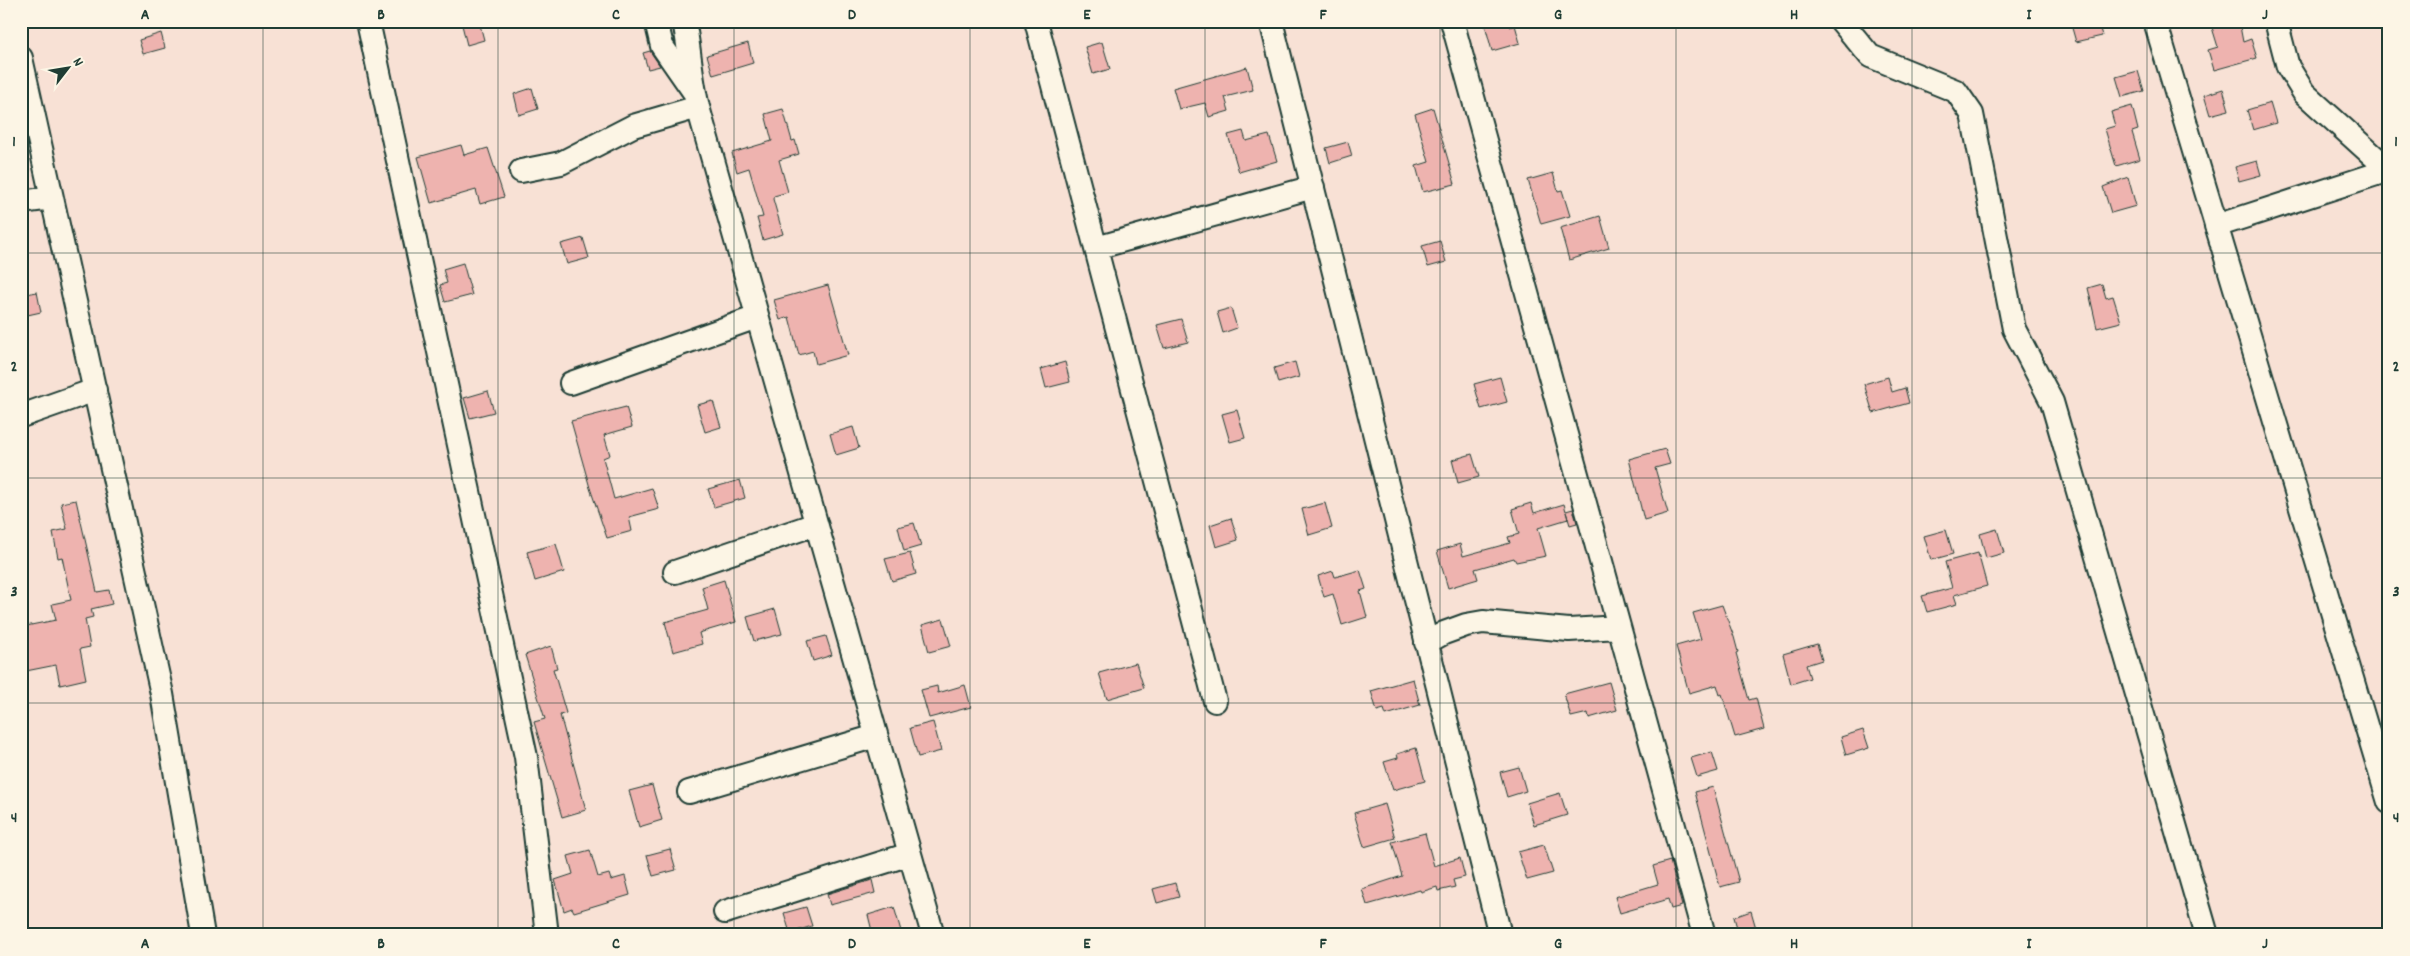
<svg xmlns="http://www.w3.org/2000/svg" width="2410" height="956" viewBox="0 0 2410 956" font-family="Dekko,sans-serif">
  <rect width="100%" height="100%" fill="#f8e1d5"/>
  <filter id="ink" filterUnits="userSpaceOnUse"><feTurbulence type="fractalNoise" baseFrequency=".02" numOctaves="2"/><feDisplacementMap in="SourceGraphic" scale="10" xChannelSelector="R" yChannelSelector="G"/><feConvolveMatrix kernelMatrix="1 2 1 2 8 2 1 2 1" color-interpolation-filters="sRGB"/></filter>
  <g filter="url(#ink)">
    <path fill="#eeb3af" stroke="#1f3d34" d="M461,21H479L484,40L467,45Z
      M1484,21H1509L1510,27L1515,25L1520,43L1492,51Z
      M2070,21H2098L2102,36L2076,42Z
      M2210,21H2239L2243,42L2251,39L2257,58L2214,70L2208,50L2218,47Z
      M161,33L165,48L143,54L139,40Z
      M1102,42L1110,69L1093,74L1085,47Z
      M748,43L753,63L713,75L707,55Z
      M650,51L660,66L648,69L643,53Z
      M1247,67L1253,90L1225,97L1229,111L1209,117L1205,103L1179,109L1173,88Z
      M2138,71L2144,91L2122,97L2116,77Z
      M532,88L538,109L519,115L514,94Z
      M2223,89L2229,110L2210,115L2204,95Z
      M2270,103L2276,123L2253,130L2247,110Z
      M2132,106L2138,130L2132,132L2140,159L2116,166L2105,129L2115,126L2111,112Z
      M1433,108L1455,184L1423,192L1416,166L1429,162L1415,114Z
      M783,109L792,141L795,140L799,154L779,160L788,192L774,196L773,199L783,234L763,240L757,218L763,217L749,168L737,172L732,153L772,141L765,114Z
      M1243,131L1246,141L1269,135L1277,161L1239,172L1228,135Z
      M1348,142L1352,156L1330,163L1326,148Z
      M461,145L464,155L488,148L504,197L480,204L476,190L431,203L418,157Z
      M2257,161L2261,175L2239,181L2235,167Z
      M1553,173L1558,191L1562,190L1570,216L1541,224L1528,180Z
      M2128,177L2136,206L2111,213L2103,187Z
      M1600,216L1609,248L1569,260L1560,228Z
      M583,238L589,258L567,264L561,244Z
      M1440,241L1446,262L1428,267L1422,246Z
      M463,263L472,295L445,302L440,285L447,283L443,269Z
      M2102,284L2106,298L2113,296L2121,322L2097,328L2088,288Z
      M828,285L848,355L816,364L813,351L799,355L789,317L780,320L774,300Z
      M37,292L41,312L23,316L21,295Z
      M1231,308L1237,328L1223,333L1217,312Z
      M1181,319L1188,342L1164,348L1157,325Z
      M1065,362L1070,382L1046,388L1041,369Z
      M1295,362L1299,377L1278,383L1274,368Z
      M1500,377L1507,402L1481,409L1474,384Z
      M1888,377L1892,392L1905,388L1909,403L1873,413L1864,384Z
      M488,391L494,412L470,418L464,398Z
      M713,401L721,427L705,432L697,405Z
      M626,407L632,427L604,435L610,455L603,458L614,499L652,488L659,509L629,517L632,531L607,538L590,488L571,421Z
      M1237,410L1245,438L1230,442L1222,414Z
      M853,427L859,448L836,455L830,434Z
      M1665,449L1670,464L1655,468L1668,513L1644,520L1629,459Z
      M1472,454L1479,477L1458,483L1452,460Z
      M740,480L745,498L714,507L708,489Z
      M76,500L97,592L109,590L112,604L91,609L93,617L85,619L90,647L80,649L86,679L60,685L56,665L21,672V627L56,620L52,604L71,600L62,557L58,558L53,532L67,529L61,503Z
      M1325,503L1332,528L1309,535L1302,509Z
      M1531,503L1534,513L1564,504L1566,511L1573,509L1577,523L1570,525L1566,512L1568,519L1538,528L1546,556L1516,562L1514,558L1475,569L1478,579L1448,588L1437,551L1460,544L1463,556L1510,543L1508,537L1519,534L1512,509Z
      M1231,518L1238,540L1216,547L1210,525Z
      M914,523L921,546L904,551L898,527Z
      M1997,529L2004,553L1986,558L1980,534Z
      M1946,530L1953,554L1931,560L1924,536Z
      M556,544L564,572L535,581L527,552Z
      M910,553L916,574L892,581L885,559Z
      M1978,553L1987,586L1954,595L1957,604L1927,612L1922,596L1952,588L1945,562Z
      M1360,570L1366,589L1360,591L1367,617L1342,625L1333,594L1324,597L1318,576L1333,571L1335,577Z
      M724,580L736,622L699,633L702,644L673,652L665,622L708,610L702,587Z
      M1722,605L1734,637L1738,652L1736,653L1749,700L1756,698L1764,729L1735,737L1722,694L1720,695L1717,685L1689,693L1676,646L1701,639L1693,613Z
      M775,609L782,634L754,641L747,617Z
      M943,619L951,646L929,652L922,625Z
      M826,636L832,655L813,661L807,641Z
      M1817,644L1822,660L1806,665L1810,678L1791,684L1783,654Z
      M551,646L557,668L553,669L566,713L560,715L586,810L562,817L534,722L545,719L525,655Z
      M1136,663L1144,688L1107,699L1099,673Z
      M1413,679L1420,705L1386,715L1384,709L1377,711L1371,691Z
      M1609,682L1617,710L1589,718L1588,713L1571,717L1564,694Z
      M965,685L971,707L929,718L921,690L937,686L938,693Z
      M933,722L941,751L918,757L910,728Z
      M1863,730L1869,748L1846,755L1841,737Z
      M1416,748L1425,781L1393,790L1384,762L1398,758L1397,754Z
      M1712,752L1718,771L1697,777L1691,758Z
      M1519,767L1526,791L1507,797L1500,772Z
      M652,785L662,820L639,827L629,791Z
      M1713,787L1739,882L1720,887L1695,792Z
      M1560,793L1567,815L1534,825L1527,803Z
      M1385,804L1395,838L1364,847L1354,813Z
      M1425,833L1434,866L1460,858L1465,877L1453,880L1455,887L1438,891L1437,887L1421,892L1420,890L1367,905L1362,889L1402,876L1392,842Z
      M1544,845L1553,873L1527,880L1518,852Z
      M670,849L676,870L653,876L647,855Z
      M590,850L598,877L609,874L611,880L625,876L630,895L574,912L572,908L564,911L555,880L573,874L568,856Z
      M1670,861L1682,906L1671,909L1668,899L1620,913L1615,897L1658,884L1653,866Z
      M872,880L875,893L830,905L827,894Z
      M1175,883L1179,897L1157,903L1153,889Z
      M806,907L812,926L790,933L784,913Z
      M894,907L901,931L888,935H873L868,915Z
      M1751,911L1758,935H1739L1734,917Z"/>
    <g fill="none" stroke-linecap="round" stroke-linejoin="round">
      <defs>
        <path id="minor" d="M368,21L526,757L547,935
          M656,21L662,46L694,92
          M684,21C690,50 691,79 698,107L933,935
          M1036,21L1215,701
          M1271,21L1500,935
          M1452,21L1704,935
          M1841,21L1870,56L1956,91L1972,114L2014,329L2052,402L2207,935
          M2155,21L2389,802
          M2276,21L2288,67L2304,93L2389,170
          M21,58L162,694L203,935
          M521,171L561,163L633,126L698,107
          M21,202L52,198
          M2216,226L2389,170
          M1096,248L1313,187
          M571,383L757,317
          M21,416L95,390
          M675,572L816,524
          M1426,643L1444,633L1466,625L1483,622L1569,630L1619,627
          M689,792L876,736
          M725,912L910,854"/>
      </defs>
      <use href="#minor" stroke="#1f3d34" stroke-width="26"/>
      <use href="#minor" stroke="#fcf5e5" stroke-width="22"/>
    </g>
  </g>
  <path fill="none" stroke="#1f3d34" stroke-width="1" stroke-opacity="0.55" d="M263,21V935M498,21V935M734,21V935M970,21V935M1205,21V935M1440,21V935M1676,21V935M1912,21V935M2147,21V935M21,253H2389M21,478H2389M21,703H2389"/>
  <rect width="2410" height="956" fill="none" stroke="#fcf5e5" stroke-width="55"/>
  <g transform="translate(68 68) rotate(59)" stroke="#fcf5e5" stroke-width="4" paint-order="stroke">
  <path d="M0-4L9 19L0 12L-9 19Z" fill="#1f3d34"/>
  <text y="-8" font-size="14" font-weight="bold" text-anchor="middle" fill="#1f3d34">N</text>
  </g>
  <rect x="28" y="28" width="2354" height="900" fill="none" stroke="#1f3d34" stroke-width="2"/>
  <g font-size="16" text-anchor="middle" font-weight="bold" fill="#1f3d34">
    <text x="145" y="19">A</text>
    <text x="381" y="19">B</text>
    <text x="616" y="19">C</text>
    <text x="852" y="19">D</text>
    <text x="1087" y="19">E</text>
    <text x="1323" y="19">F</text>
    <text x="1558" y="19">G</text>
    <text x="1794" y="19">H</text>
    <text x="2029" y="19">I</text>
    <text x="2265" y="19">J</text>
    <text x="14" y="146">1</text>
    <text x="2396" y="146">1</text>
    <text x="14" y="371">2</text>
    <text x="2396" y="371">2</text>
    <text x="14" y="596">3</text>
    <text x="2396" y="596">3</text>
    <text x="14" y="822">4</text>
    <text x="2396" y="822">4</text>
    <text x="145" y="948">A</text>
    <text x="381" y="948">B</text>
    <text x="616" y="948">C</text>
    <text x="852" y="948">D</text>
    <text x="1087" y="948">E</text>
    <text x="1323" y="948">F</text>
    <text x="1558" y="948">G</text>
    <text x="1794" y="948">H</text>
    <text x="2029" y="948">I</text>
    <text x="2265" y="948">J</text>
  </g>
</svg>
